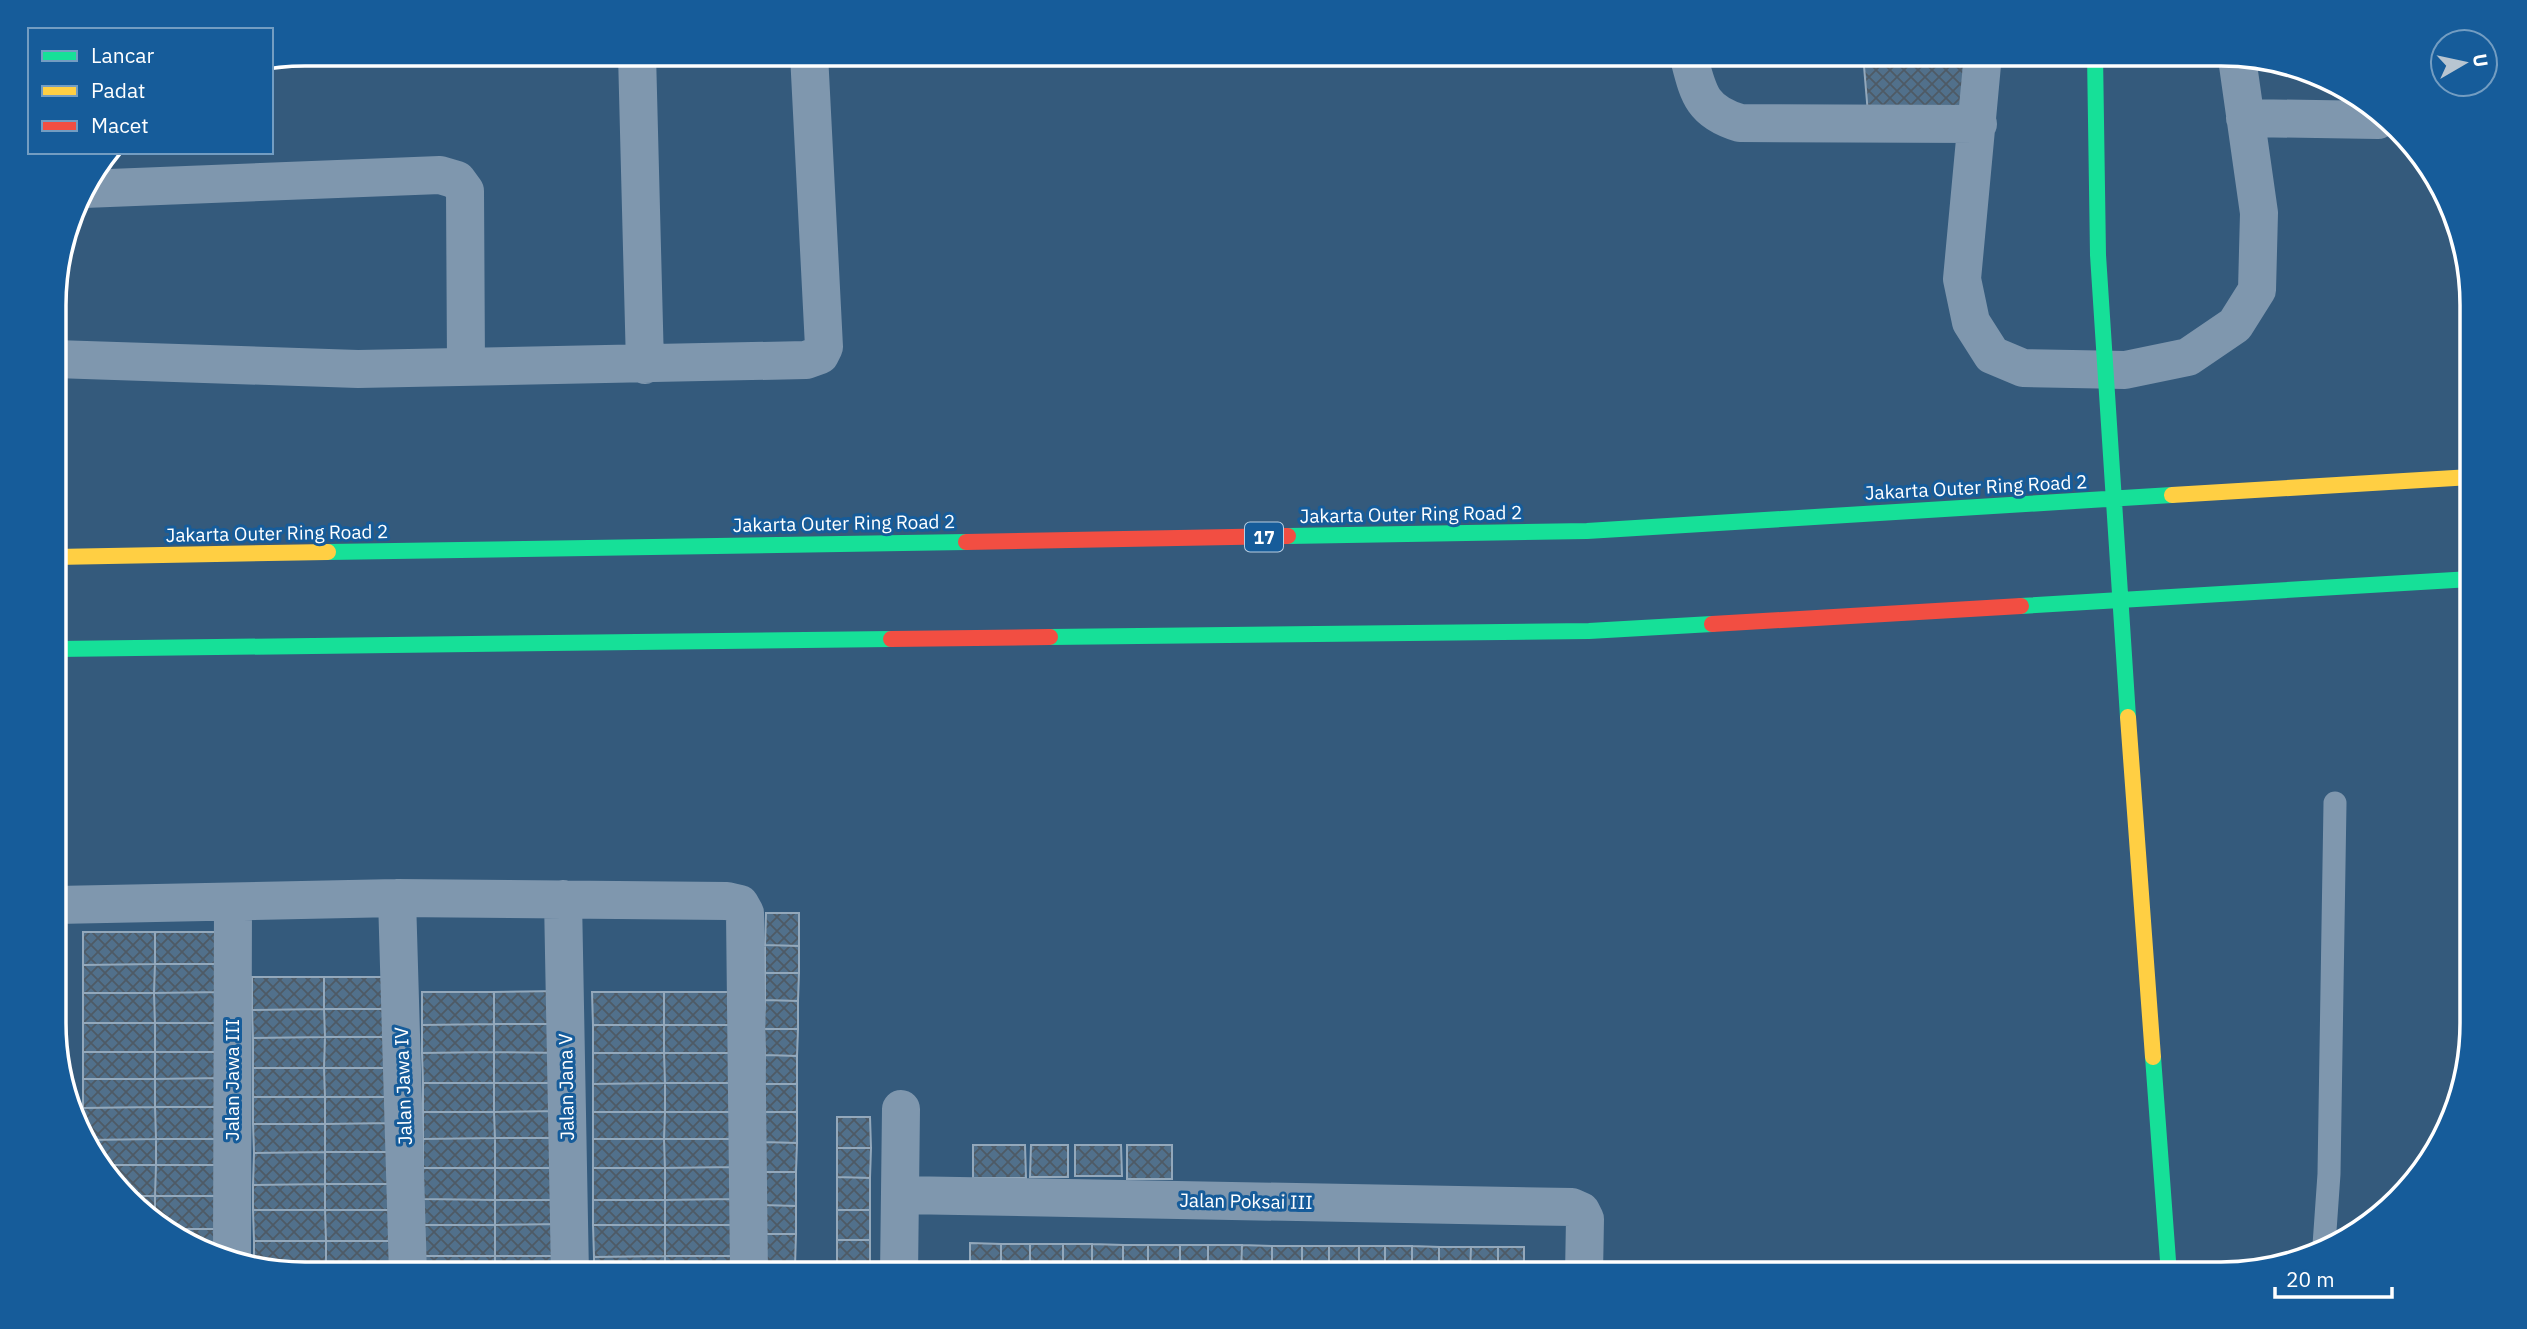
<svg xmlns="http://www.w3.org/2000/svg" width="2527" height="1329" viewBox="0 0 2527 1329" font-family="'IBM Plex Sans',sans-serif">
  <defs>
    <pattern id="building-cross-hatch" width="8" height="8" patternUnits="userSpaceOnUse" patternTransform="scale(1.75)"><rect width="8" height="8" fill="#51708b"/><path d="M0 0l8 8M0 8l8-8" fill="none" stroke="#4e5a65"/></pattern>
  </defs>
  <rect width="100%" height="100%" fill="#345a7c"/>
  <path fill="url(#building-cross-hatch)" stroke="#93a8bb" stroke-width="2" d="M336,54H371L369,63Z
    M1863,54H1967L1971,107L1868,114Z
    M766,913H799V946L765,945Z
    M83,932H155V964L83,965Z
    M155,932H222V964H155Z
    M765,945L799,946V973H765Z
    M155,964L154,993H83V965Z
    M155,964H222V992L154,993Z
    M765,973H799L798,1001L765,1000Z
    M252,977H324V1009L252,1010Z
    M324,977H391L392,1009H324Z
    M561,991V1024H494V992Z
    M222,992V1023H155L154,993Z
    M422,992H494V1024L422,1025Z
    M592,992H664V1025H593Z
    M664,992H731L732,1025H664Z
    M83,993H154L155,1023H83Z
    M765,1000L798,1001V1029H764Z
    M324,1009L325,1037L253,1038L252,1010Z
    M324,1009H392V1037H325Z
    M83,1023H155V1052H83Z
    M155,1023H222L223,1052H155Z
    M494,1024V1052L422,1053V1025Z
    M494,1024H561L562,1053L494,1052Z
    M593,1025H664V1053H593Z
    M664,1025H732V1053H664Z
    M764,1029H798L797,1056L765,1055Z
    M325,1037L324,1068H253V1038Z
    M325,1037H392V1068H324Z
    M83,1052H155V1079H83Z
    M155,1052H223L222,1078L155,1079Z
    M494,1052V1083H423L422,1053Z
    M494,1052L562,1053V1083H494Z
    M593,1053H664L665,1083L593,1084Z
    M664,1053H732V1083H665Z
    M765,1055L797,1056V1084H764Z
    M253,1068H324L325,1097H253Z
    M324,1068H392V1097H325Z
    M222,1078V1107H155V1079Z
    M83,1079H155V1107L83,1108Z
    M423,1083H494V1112H423Z
    M494,1083H562V1111L494,1112Z
    M665,1083V1112H593V1084Z
    M665,1083H732V1112H665Z
    M764,1084H797V1112H764Z
    M253,1097H325V1124H253Z
    M325,1097H392V1123L325,1124Z
    M155,1107H222L223,1139H156Z
    M155,1107L156,1139L88,1140L84,1128L83,1108Z
    M562,1111V1138H495L494,1112Z
    M423,1112H494L495,1138L423,1139Z
    M593,1112H665L664,1139H593Z
    M665,1112H732V1139H664Z
    M764,1112H797V1143L763,1142Z
    M837,1117H870L871,1148H837Z
    M392,1123V1152H325V1124Z
    M253,1124H325V1152L254,1153Z
    M495,1138H562V1168H495Z
    M495,1138V1168H423V1139Z
    M156,1139H223V1165H156Z
    M156,1139V1165H99L88,1140Z
    M593,1139H664L665,1168H593Z
    M664,1139H732V1167L665,1168Z
    M763,1142L797,1143L796,1172H763Z
    M973,1145H1025L1026,1178H973Z
    M1031,1145H1068V1177H1030Z
    M1075,1145H1121L1122,1176H1075Z
    M1127,1145H1172V1179H1127Z
    M837,1148H871L870,1178L837,1177Z
    M325,1152H392V1184H325Z
    M325,1152V1184L253,1185L254,1153Z
    M99,1165H156L155,1196H134Z
    M156,1165H223V1196H155Z
    M732,1167V1199L665,1200V1168Z
    M423,1168H495V1200L423,1199Z
    M495,1168H562V1200H495Z
    M593,1168H665V1200H593Z
    M763,1172H796V1206L762,1205Z
    M837,1177L870,1178V1210H837Z
    M325,1184H392V1210H325Z
    M325,1184V1210H253V1185Z
    M134,1196H155V1215Z
    M155,1196H223V1229H172L155,1215Z
    M423,1199L495,1200V1225H424Z
    M732,1199V1225H665V1200Z
    M495,1200H562V1224L495,1225Z
    M593,1200H665V1225H593Z
    M762,1205L796,1206V1234H762Z
    M253,1210H325L326,1241H254Z
    M325,1210H392L393,1241H326Z
    M837,1210H870V1240H837Z
    M562,1224L563,1256H495V1225Z
    M424,1225H495V1256H423Z
    M593,1225H665V1256L594,1257Z
    M665,1225H732V1256H665Z
    M172,1229H223V1255L194,1249Z
    M762,1234H796L795,1267L762,1266Z
    M837,1240H870V1272L837,1271Z
    M254,1241H326V1274H304L254,1263Z
    M326,1241H393V1274H326Z
    M970,1243L1001,1244V1275H970Z
    M1001,1244H1030V1275H1001Z
    M1030,1244H1063V1275H1030Z
    M1063,1244H1092V1275H1063Z
    M1092,1244L1123,1245V1275H1092Z
    M1123,1245H1148V1275H1123Z
    M1148,1245H1180V1275H1148Z
    M1180,1245H1208V1275H1180Z
    M1208,1245H1242L1241,1274L1208,1275Z
    M1242,1245L1272,1246V1274H1241Z
    M1272,1246H1302V1274H1272Z
    M1302,1246H1329V1274H1302Z
    M1329,1246H1359V1274H1329Z
    M1359,1246H1385V1274H1359Z
    M1385,1246H1412V1274H1385Z
    M1412,1246L1439,1247V1274H1412Z
    M1439,1247H1471L1470,1274H1439Z
    M1471,1247H1498V1274H1470Z
    M1498,1247H1524V1274H1498Z
    M423,1256H495V1275H423Z
    M495,1256H563V1275H495Z
    M665,1256V1275H594V1257Z
    M665,1256H732L733,1275H665Z
    M762,1266L795,1267V1275H762Z
    M837,1271L870,1272V1275H837Z"/>
  <g fill="none" stroke-linecap="round" stroke-linejoin="round">
    <path stroke="#7f97ae" stroke-width="23" d="M2324,1245L2329,1174L2335,803"/>
    <path stroke="#7f97ae" stroke-width="38" d="M637,54L645,365
      M1688,54C1698,92 1700,111 1740,123L1978,124
      M1983,54L1962,279L1971,322L1992,355L2023,368L2125,370L2188,357L2235,325L2257,290L2259,213L2237,58
      M2245,118L2378,120
      M84,189L440,175L457,180L465,191L466,365
      M55,359L358,369L806,360L820,355L824,347L809,54
      M397,898L408,1275
      M563,899L570,1275
      M56,905L397,898L727,901L740,904L745,913L749,1275
      M900,1195L1572,1207L1581,1211L1585,1219L1584,1274
      M232,1257L233,902
      M899,1275L901,1109"/>
    <path stroke="#16e098" stroke-width="16" d="M2095,54L2098,255L2128,717
      M1288,536L1587,531L2172,495
      M328,552L966,542
      M2021,606L2471,579
      M1050,637L1589,631L1712,624
      M56,649L891,639
      M2153,1057L2169,1274"/>
    <path stroke="#ffcf43" stroke-width="16" d="M2172,495L2471,477
      M55,557L328,552
      M2128,717L2153,1057"/>
    <path stroke="#f24e42" stroke-width="16" d="M966,542L1288,536
      M1712,624L2021,606
      M891,639L1050,637"/>
  </g>
  <g text-anchor="middle" dominant-baseline="central" stroke-width="6" stroke-linejoin="round" paint-order="stroke">
    <rect fill="#165c9a" stroke="#b9cee1" stroke-width="2" x="1245" y="522.5" width="38" height="29" rx="5"/>
    <g font-size="18" font-weight="bold" fill="#fff">
      <text x="1264" y="537">17</text>
    </g>
    <g font-size="19" fill="#fff" stroke="#165c9a">
      <text transform="translate(1976 487) rotate(-3)">Jakarta Outer Ring Road 2</text>
      <text transform="translate(1411 514) rotate(-1)">Jakarta Outer Ring Road 2</text>
      <text transform="translate(844 523) rotate(-1)">Jakarta Outer Ring Road 2</text>
      <text transform="translate(277 533) rotate(-1)">Jakarta Outer Ring Road 2</text>
      <text transform="translate(232 1080) rotate(-90)">Jalan Jawa III</text>
      <text transform="translate(403 1086) rotate(-92)">Jalan Jawa IV</text>
      <text transform="translate(566 1087) rotate(-91)">Jalan Jana V</text>
      <text transform="translate(1246 1201) rotate(1)">Jalan Poksai III</text>
    </g>
  </g>
  <path d="M0 0H2527V1329H0ZM305 66H2221A239 239 0 0 1 2460 305V1023A239 239 0 0 1 2221 1262H305A239 239 0 0 1 66 1023V305A239 239 0 0 1 305 66Z" fill="#165c9a" fill-rule="evenodd"/>
  <path fill="none" stroke="#fff" stroke-width="3.5" d="M305 66H2221A239 239 0 0 1 2460 305V1023A239 239 0 0 1 2221 1262H305A239 239 0 0 1 66 1023V305A239 239 0 0 1 305 66Z"/>
  <rect x="28" y="28" width="245" height="126" fill="#165c9a" stroke="#739dc2" stroke-width="2"/>
  <rect x="42" y="51" width="35" height="10" fill="#16e098" stroke="#739dc2" stroke-width="2"/>
  <text x="91" y="63" font-size="21" fill="#ffffff">Lancar</text>
  <rect x="42" y="86" width="35" height="10" fill="#ffcf43" stroke="#739dc2" stroke-width="2"/>
  <text x="91" y="98" font-size="21" fill="#ffffff">Padat</text>
  <rect x="42" y="121" width="35" height="10" fill="#f24e42" stroke="#739dc2" stroke-width="2"/>
  <text x="91" y="133" font-size="21" fill="#ffffff">Macet</text>
  <g transform="translate(2464 63) rotate(81)"><circle r="33" fill="#165c9a" stroke="#739dc2" stroke-width="2"/>
  <path d="M0-5L12 26L0 18L-12 26Z" fill="#b8c5d1"/>
  <text y="-10" font-size="19" font-weight="bold" text-anchor="middle" fill="#ffffff">U</text>
  </g>
  <path d="M2275 1287v10h117v-10" fill="none" stroke="#ffffff" stroke-width="3.5"/>
  <text x="2286" y="1287" font-size="21" fill="#ffffff" stroke="#165c9a" stroke-width="5" paint-order="stroke">20 m</text>
</svg>
